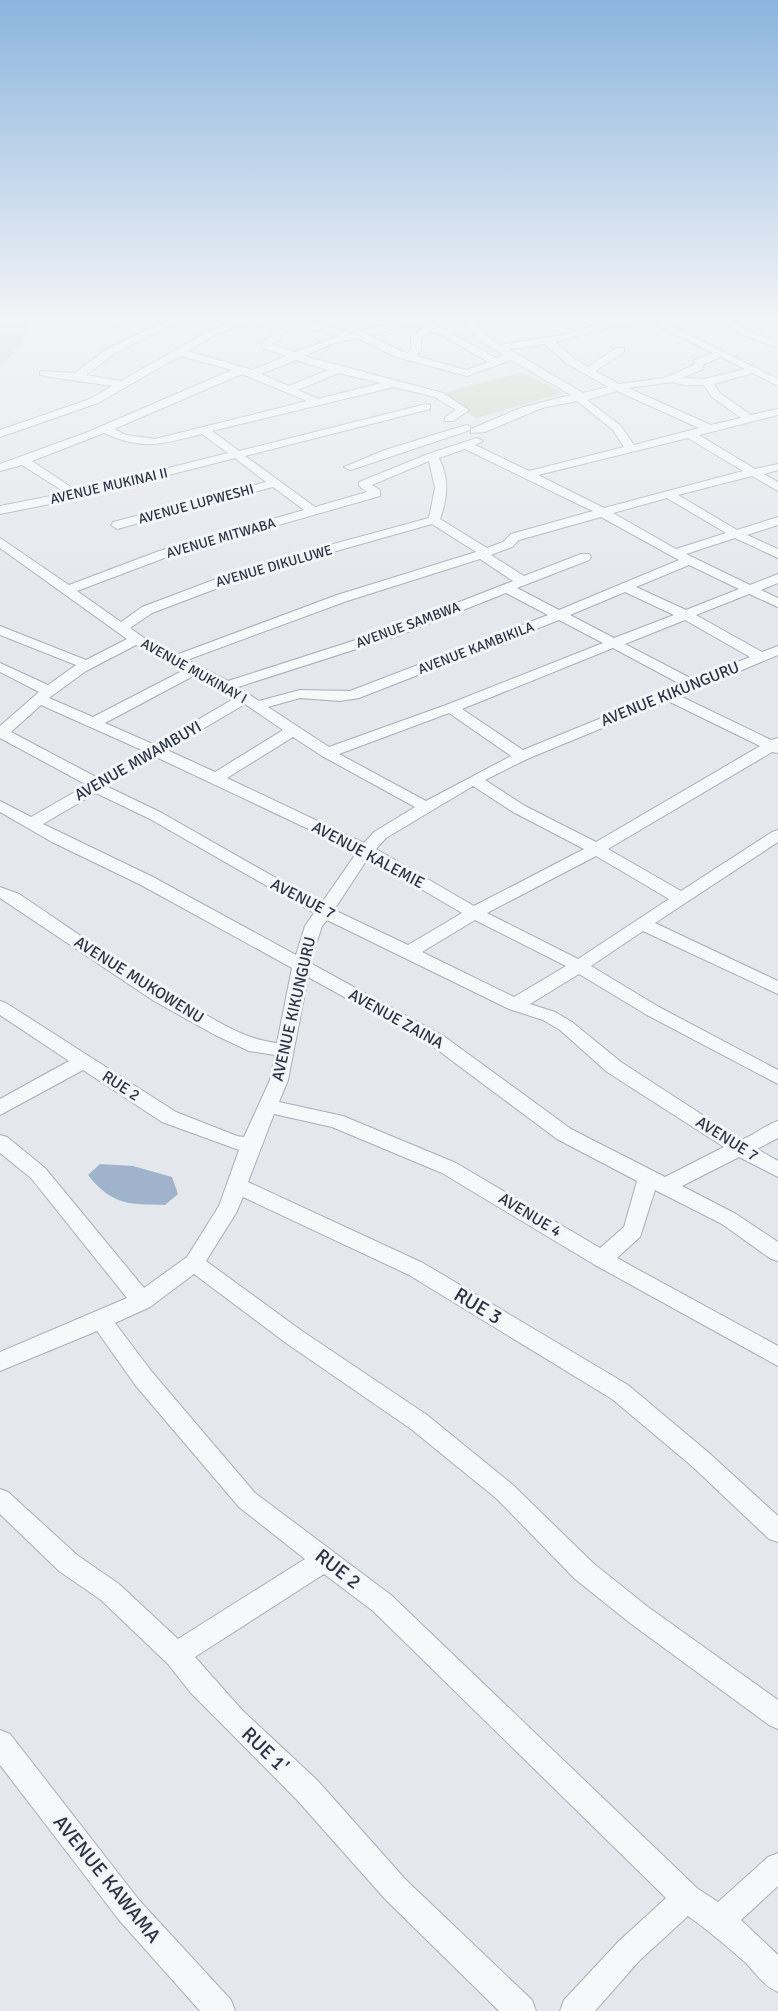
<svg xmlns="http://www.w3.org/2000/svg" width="778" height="2011" viewBox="0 0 778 2011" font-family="Signika,sans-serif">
  <rect width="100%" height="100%" fill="#e4e7ec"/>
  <path fill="#c9d6c5" d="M0,318H28L25,339L0,368Z
    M522,372L563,393L476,418L435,395Z"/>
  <path fill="#9fb4cc" d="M100,1164L133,1166L172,1177L178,1194L165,1205C129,1204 113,1206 88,1175Z"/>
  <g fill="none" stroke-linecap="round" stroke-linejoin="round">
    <defs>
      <path id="minor" d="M118,318H130L117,326H111V322Z
        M173,318H185L115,353L86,375L121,381L209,331L241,318H258L279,325L321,324L351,333L414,318H432L428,321L496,358L504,355L480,341L463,318H473L488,337L500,345L562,335L597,324L629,318H656L778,379V386L753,373L714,384L720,393L751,415L778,409V415L699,435L755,469L778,464V470L764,474L778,482V491L752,476L678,495L737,530L778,517V525L747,535L778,549V558L735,538L686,554L750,585L778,574V583L761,590L778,598V607L749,594L696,615L762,652L778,646V655L680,696L771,740L778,738V753L772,752L608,849L681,891L772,832L778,830V842L655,923L778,981V994L643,931L591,966L659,1007L778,1070V1084L647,1015L579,974L530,1004L555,1012L572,1022L621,1062L741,1140C755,1135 765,1125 778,1121V1138L757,1149L778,1161V1177L739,1157L682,1186L736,1214L778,1242V1261L771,1259L722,1224L655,1190L640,1237L617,1258L778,1346V1366L595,1265L442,1173L332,1127L274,1114L248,1182L423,1263L628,1385L709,1453L778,1516V1542L769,1539L693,1467L612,1399L409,1275L243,1197L236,1213L206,1261L302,1331L427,1415L513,1485L593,1563L648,1607L778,1700V1729L769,1725L630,1623L575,1579L497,1499L411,1429L286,1343L194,1274L150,1307L115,1323L152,1372L255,1493L391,1595L697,1888L718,1902L768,1857L778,1853V1886L741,1920L778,1955V1992C764,1986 757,1975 747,1964C728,1947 709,1931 688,1916L639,1961L595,2011H560L564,2000L619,1941L666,1898L373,1611L324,1574L195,1657L242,1710L317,1780L405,1879L532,2000L536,2011H499L385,1899L297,1800L190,1692L168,1664L101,1600L59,1571L0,1514V1489L8,1492L77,1555L119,1584L178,1639L305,1559L239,1507L136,1386L97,1331L0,1371V1352L127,1298L31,1178L0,1153V1135L7,1137L45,1168L144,1288L187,1257L219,1206L239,1150L162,1122L83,1070L0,1115V1099L69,1061L0,1015V1001L6,1003L176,1112L237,1136L244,1137L270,1080L275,1055L249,1051L215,1035L154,1001L0,898V887L19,894C79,934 138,977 201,1012C225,1026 249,1040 277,1043L292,968L141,885L52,842L0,812V801L31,817L87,785L0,738V726L39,692L0,672V663L48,685L76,665L0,635V626L86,660L127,639L0,548V538L69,585L159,551L304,510L273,487L117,529L111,525L113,522L266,482L235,458L75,499L0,514V506L66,493L22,465L0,471V464L88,432L232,370L180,356L98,403L0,437V430L90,399L112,386L44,376L40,375V371L75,373L107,349ZM646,320L713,353L695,360L694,365L664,378L619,384L595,371L624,352V348H616L588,367L574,359L555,342L602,329ZM249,321L273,329L271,336L260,343L263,348L286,356L252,370L188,351L215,335ZM419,323L424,327L411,337V350L407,354L368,335ZM320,330L339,336L295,352L271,344L280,340L282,331ZM431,331L444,336L488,362L466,370L416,356L421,350V338ZM358,338L396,357L467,376L511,360L571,395L523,407L471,429V433L485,432L542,408L577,401L613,430L624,447L529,471L475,445L483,441L477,438L428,454L359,482V486L367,492L315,507L245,456L430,409V405L426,404L239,451L212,431L394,387L435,397L456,410L445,417V421H453L469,410L443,393L304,356L334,343ZM545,344L566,363L608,387L583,393L509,349ZM721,357L745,369L704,379L682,378L703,369L704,364ZM296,360L328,370L289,386L261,374ZM339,373L381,383L318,399L298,390ZM242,374L307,401L155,439L126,435L114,429ZM673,382L684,385H704L712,397L741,418L711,425L628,388ZM617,391L699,428L634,445L621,426L587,400ZM104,433C144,451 162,444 202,434L228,453L77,491L32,461ZM688,438L743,471L604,508L538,475ZM465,449L584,507L593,511L511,534L503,542L487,548L440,519C448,497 449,478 439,458ZM429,461L435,488L429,518L245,568L142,607L121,622L77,591L167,557L380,496V490L372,485ZM667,498L726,533L676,549L613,513ZM601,517L679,560L559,610L517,588L589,560L591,557L589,554H581L524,576L491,555L512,547L519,540ZM432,524L476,552L337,595L176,655L147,640L130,628L152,613L255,574ZM480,559L513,581L390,629L228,681L187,660L347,601ZM689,565L739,589L686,610L636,587ZM625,592L674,615L614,638L570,615ZM506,593L548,615L350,691L300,690L259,701L238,687L400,635ZM559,620L603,643L446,705L329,747L268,707L300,698L340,701L359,698ZM685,620L750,657L694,680L625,644ZM136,645L184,670L93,717L49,698L86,671ZM613,648L682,685L523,750L462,709ZM195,675L235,698L155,745L105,723ZM668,701L760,746L596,842L525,806L485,780L527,759ZM245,704L283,730L215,772L167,750ZM41,705L144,751L98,778L11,732ZM449,713L511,756L426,801L339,754ZM293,737L322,756L415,807L374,832L364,843L227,778ZM156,757L357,852L321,904L318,902L162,813L106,786ZM473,786L513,812L584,849L474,906L376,849L386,838ZM96,793L150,819L314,913L305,926L296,955L153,877L43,824ZM596,856L669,899L578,959L487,913ZM368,858L462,913L408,945L334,910ZM327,920L509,1009L543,1020L560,1030L607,1072L724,1147L665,1177L571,1129L445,1037L310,963L322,926ZM475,920L566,966L514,997L422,952ZM308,977L431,1045L557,1139L637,1181L624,1227L600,1248L456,1163L343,1116L279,1102L288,1080Z
        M720,318H731L747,330L778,342V348L741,334Z
        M466,425L470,426V430L354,469L350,470L344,467L385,450Z
        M0,1730L10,1734L139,1900L231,2000L235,2011H200L119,1920L0,1765Z"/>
    </defs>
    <use href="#minor" stroke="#a9aeb7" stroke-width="2"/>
    <use href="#minor" fill="#f7f8fa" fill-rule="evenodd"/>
  </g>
  <linearGradient id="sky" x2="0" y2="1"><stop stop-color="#8bb4dd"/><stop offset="0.53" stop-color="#f3f4f6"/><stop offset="1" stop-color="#f3f4f6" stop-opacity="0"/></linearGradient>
  <rect width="778" height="599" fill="url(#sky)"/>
  <g text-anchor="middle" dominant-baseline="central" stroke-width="6" stroke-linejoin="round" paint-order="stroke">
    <g font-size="14" fill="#2b3445" stroke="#f4f6f9">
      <text transform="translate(109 486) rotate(-13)">AVENUE MUKINAI II</text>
      <text transform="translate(196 504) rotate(-15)">AVENUE LUPWESHI</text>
      <text transform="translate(221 538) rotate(-16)">AVENUE MITWABA</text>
      <text transform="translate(274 566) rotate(-16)">AVENUE DIKULUWE</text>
      <text transform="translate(408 625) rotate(-20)">AVENUE SAMBWA</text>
      <text transform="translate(476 648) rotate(-21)">AVENUE KAMBIKILA</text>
      <text transform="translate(194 671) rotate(29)">AVENUE MUKINAY I</text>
    </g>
    <g font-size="16" fill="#2b3445" stroke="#f4f6f9">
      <text transform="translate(670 694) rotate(-22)">AVENUE KIKUNGURU</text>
      <text transform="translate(138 761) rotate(-30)">AVENUE MWAMBUYI</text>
      <text transform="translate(368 855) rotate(28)">AVENUE KALEMIE</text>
      <text transform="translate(303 899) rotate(27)">AVENUE 7</text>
      <text transform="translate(139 980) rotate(32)">AVENUE MUKOWENU</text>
      <text transform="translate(294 1009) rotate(-77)">AVENUE KIKUNGURU</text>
      <text transform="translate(396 1019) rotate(29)">AVENUE ZAINA</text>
      <text transform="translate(121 1086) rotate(33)">RUE 2</text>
      <text transform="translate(727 1139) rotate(32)">AVENUE 7</text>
      <text transform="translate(530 1215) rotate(31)">AVENUE 4</text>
    </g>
    <g font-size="20" fill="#2b3445" stroke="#f4f6f9">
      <text transform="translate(478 1306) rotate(31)">RUE 3</text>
      <text transform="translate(338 1569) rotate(38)">RUE 2</text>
      <text transform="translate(265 1750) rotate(44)">RUE 1'</text>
      <text transform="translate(107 1879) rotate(51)">AVENUE KAWAMA</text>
    </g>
  </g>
</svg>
